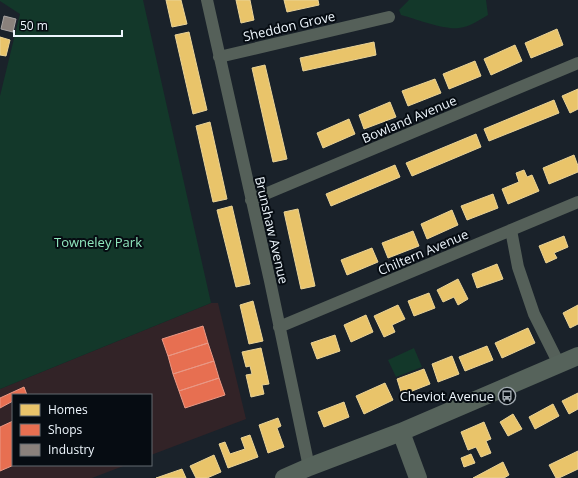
<svg xmlns="http://www.w3.org/2000/svg" width="578" height="478" viewBox="0 0 578 478" font-family="'Open Sans',sans-serif">
  <rect width="100%" height="100%" fill="#1a222a"/>
  <path fill="#322327" d="M211,303H218L246,419L151,455V395H13V465H126L92,478H0V389Z"/>
  <path fill="#13382a" d="M0,0H143L211,303L0,389V96L20,14L0,1Z
    M409,0H486L488,15C479,20 470,27 459,28C444,30 416,19 401,15L399,10Z
    M414,348L422,367L396,377L388,360Z"/>
  <path fill="#e9c46a" stroke="#ead396" d="M166,0H181L187,24L172,27Z
    M236,0H250L254,20L241,23Z
    M284,0H318L319,5L287,12Z
    M557,29L563,45L531,58L525,43Z
    M189,32L207,110L193,114L175,35Z
    M0,37L10,40L6,56L0,55Z
    M374,42L376,55L303,71L300,58Z
    M515,45L522,61L491,75L484,59Z
    M475,61L481,76L449,89L443,74Z
    M265,65L287,159L273,162L252,68Z
    M435,79L441,93L408,106L402,91Z
    M578,89V109L570,113L562,96Z
    M554,100L559,113L489,141L484,129Z
    M390,102L396,117L364,129L359,115Z
    M349,119L355,134L323,148L317,133Z
    M210,122L227,199L213,202L196,126Z
    M476,134L481,147L412,176L406,163Z
    M574,155L578,166V172L549,184L543,168Z
    M395,165L400,177L331,206L326,194Z
    M524,170L527,177L532,175L539,191L508,204L502,189L519,182L516,173Z
    M493,194L498,208L467,220L461,206Z
    M232,206L250,284L236,287L217,210Z
    M298,209L315,286L301,289L284,212Z
    M452,210L458,225L427,239L421,224Z
    M413,231L419,246L388,258L382,243Z
    M564,236L568,247L554,253L557,258L546,263L539,246Z
    M372,248L378,262L347,275L341,260Z
    M497,264L503,279L477,288L472,274Z
    M458,279L468,299L458,305L454,297L443,302L437,290Z
    M429,293L435,308L414,316L408,301Z
    M253,301L263,341L249,344L240,305Z
    M398,305L405,319L392,325L395,332L384,337L374,316Z
    M578,305V324L570,328L563,313Z
    M366,315L373,332L351,342L344,325Z
    M528,328L535,343L502,358L495,343Z
    M335,335L340,351L317,359L311,343Z
    M487,346L493,360L465,371L459,357Z
    M261,348L269,384L262,385L264,394L251,397L246,375L252,374L250,366L246,367L242,352Z
    M452,356L459,374L438,382L432,364Z
    M424,369L430,384L402,395L397,379Z
    M385,383L393,400L364,414L356,396Z
    M578,393V409L569,414L562,401Z
    M344,402L349,417L324,427L318,412Z
    M553,404L559,416L535,429L529,417Z
    M513,414L522,429L508,436L500,422Z
    M278,418L281,426L277,428L284,447L268,453L259,425Z
    M484,422L491,439L486,441L491,453L481,457L476,447L468,450L461,432Z
    M250,435L258,457L228,468L219,444L225,442L230,454L245,449L241,438Z
    M578,451V469L559,478H556L549,465Z
    M471,454L475,463L464,467L461,458Z
    M214,455L221,472L207,478H196L190,466Z
    M503,462L509,475L504,478H473Z
    M182,469L186,478H156Z"/>
  <path fill="#e76f51" stroke="#e99885" d="M203,326L208,343L168,356L162,339Z
    M208,343L214,361L173,374L168,356Z
    M214,361L219,378L179,391L173,374Z
    M219,378L225,395L185,408L179,391Z
    M24,387L27,395H13V401L0,408V398Z
    M13,421L14,465L0,471V427Z"/>
  <path fill="#8a817c" stroke="#a8a4a3" d="M4,16L16,19L13,32L1,29Z"/>
  <g fill="none" stroke-linecap="round" stroke-linejoin="round">
    <path stroke="#556059" stroke-width="12" d="M207,0L270,281L309,467
      M219,57L389,17
      M251,200L578,63
      M511,230L518,267L534,314L559,364
      M279,327L578,202"/>
    <path stroke="#56635b" stroke-width="18" d="M401,432L418,478
      M284,478L309,467L401,432L578,356"/>
  </g>
  <defs>
    <symbol id="bus-ring" viewBox="-11 -11 22 22"><circle r="9.5" fill="#060c12" stroke="#a4acb3" stroke-width="1.5"/><path d="M-5-6H5V4H4V6H2V4H-2V6H-4V4H-5ZM-3.5-4V0h7V-4ZM-3.5 1.2v1.5H-2V1.2ZM2 1.2v1.5H3.5V1.2Z" fill="#a4acb3"/></symbol>
  </defs>
  <g fill-rule="evenodd">
    <use href="#bus-ring" x="497" y="386" width="20" height="20"/>
  </g>
  <g text-anchor="middle" dominant-baseline="central" stroke-width="4" stroke-linejoin="round" paint-order="stroke">
    <g font-size="13" fill="#eef6fd" stroke="#060c12">
      <text transform="translate(289 26) rotate(-13)">Sheddon Grove</text>
      <text transform="translate(409 119) rotate(-23)">Bowland Avenue</text>
      <text transform="translate(272 230) rotate(77)">Brunshaw Avenue</text>
      <text transform="translate(423 252) rotate(-23)">Chiltern Avenue</text>
    </g>
    <g font-size="13" fill="#90e7be" stroke="#060c12">
      <text x="98" y="242">Towneley Park</text>
    </g>
    <g font-size="13" fill="#eef6fd" stroke="#060c12" text-anchor="end">
      <text x="494" y="396">Cheviot Avenue</text>
    </g>
  </g>
  <rect x="12" y="394" width="140" height="72" fill="#060c12" stroke="#636a70"/>
  <rect x="20" y="404" width="20" height="12" fill="#e9c46a" stroke="#636a70"/>
  <text x="48" y="414" font-size="12" fill="#eef6fd">Homes</text>
  <rect x="20" y="424" width="20" height="12" fill="#e76f51" stroke="#636a70"/>
  <text x="48" y="434" font-size="12" fill="#eef6fd">Shops</text>
  <rect x="20" y="444" width="20" height="12" fill="#8a817c" stroke="#636a70"/>
  <text x="48" y="454" font-size="12" fill="#eef6fd">Industry</text>
  <path d="M14 30v6h108v-6" fill="none" stroke="#eef6fd" stroke-width="2"/>
  <text x="20" y="30" font-size="12" fill="#eef6fd" stroke="#060c12" stroke-width="3" paint-order="stroke">50 m</text>
</svg>
